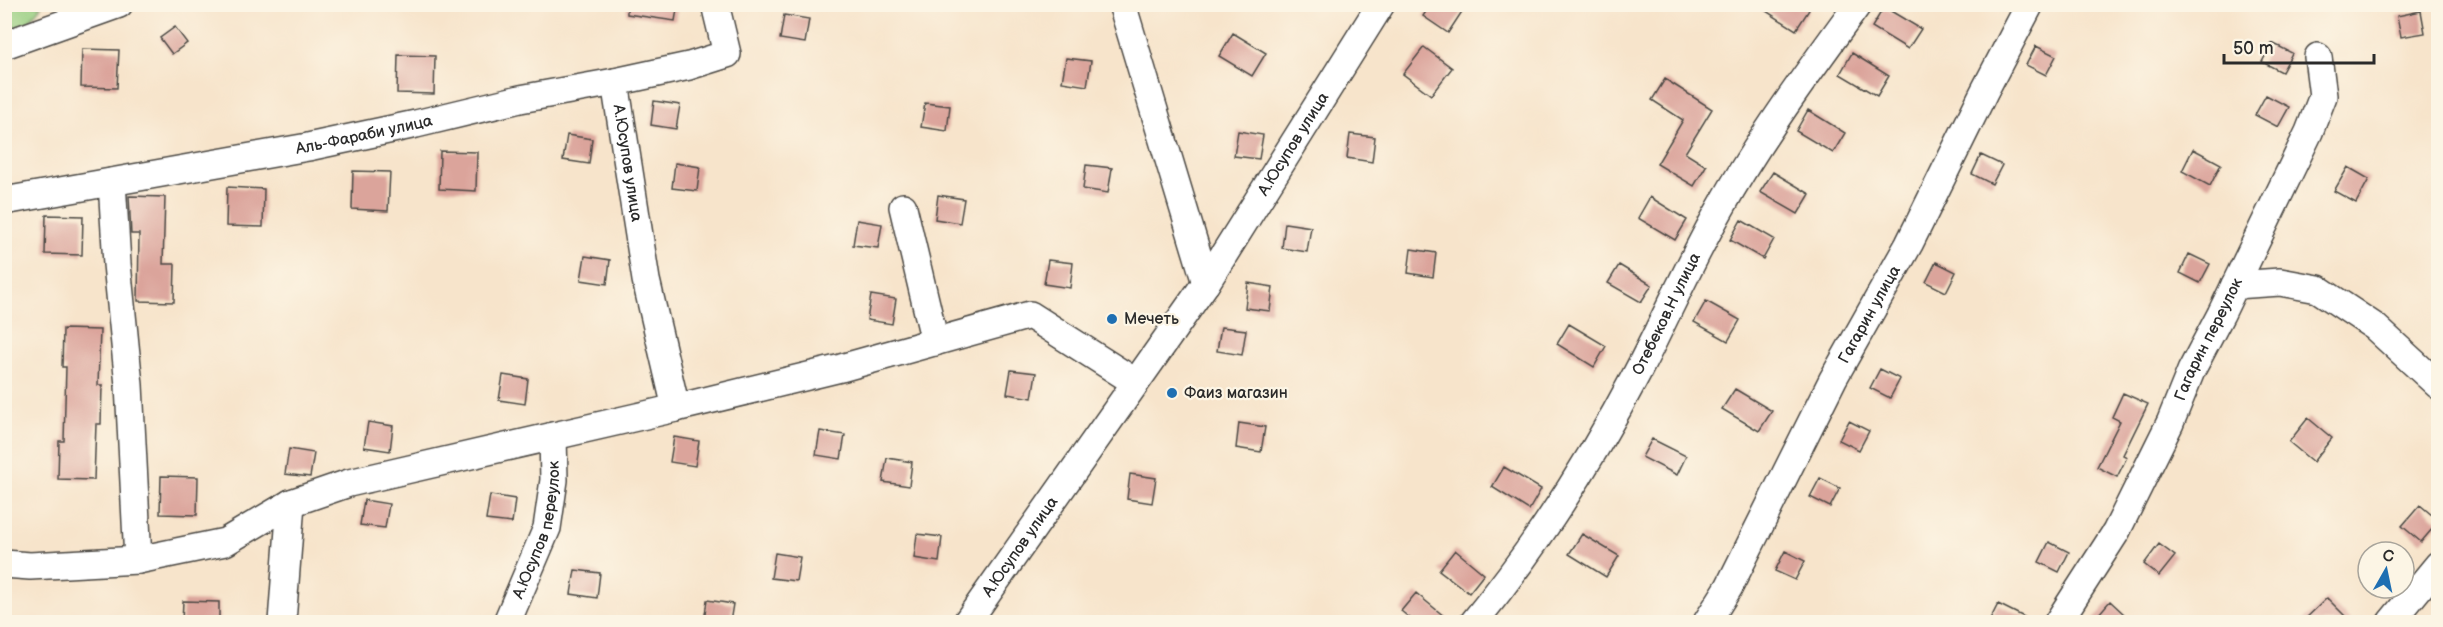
<svg xmlns="http://www.w3.org/2000/svg" width="2443" height="627" viewBox="0 0 2443 627" font-family="'Balsamiq Sans',sans-serif">
  <rect width="100%" height="100%" fill="#fcf5e5"/>
  <filter id="ink" filterUnits="userSpaceOnUse"><feTurbulence type="fractalNoise" baseFrequency=".0167" numOctaves="2"/><feDisplacementMap in="SourceGraphic" scale="12" xChannelSelector="R" yChannelSelector="G"/><feConvolveMatrix kernelMatrix="1 2 1 2 8 2 1 2 1" color-interpolation-filters="sRGB"/></filter>
  <filter id="wash" filterUnits="userSpaceOnUse"><feTurbulence type="fractalNoise" baseFrequency=".008" numOctaves="4" result="noise"/><feDisplacementMap in="SourceGraphic" scale="24" xChannelSelector="R" yChannelSelector="G"/><feGaussianBlur stdDeviation="1.35" result="paint"/><feColorMatrix in="noise" values="0 0 0 0 0 0 0 0 0 0 0 0 0 0 0 0 0 1.4 0 .05"/><feComposite in="paint" operator="in"/></filter>
  <g filter="url(#wash)">
    <rect width="100%" height="100%" fill="#f7e4cb"/>
    <path fill="#97ce80" stroke="#617c56" stroke-width="1.5" d="M4,5H42L28,23L5,32Z"/>
    <g id="blocks">
      <path fill="#dba49b" d="M627,4H678L675,21L627,14Z
        M1431,4H1467L1448,33L1423,16Z
        M1755,4H1801L1809,10L1796,30Z
        M1884,7L1921,29L1908,49L1872,27Z
        M2421,11L2425,33L2401,37L2397,16Z
        M784,15L809,19L805,43L780,39Z
        M175,27L187,43L172,54L160,38Z
        M1233,33L1266,53L1252,76L1219,56Z
        M2272,43L2292,53L2282,72L2262,62Z
        M2036,46L2056,56L2046,75L2026,65Z
        M1424,47L1452,68L1431,95L1403,74Z
        M82,49L119,50L117,88L81,87Z
        M1852,53L1889,76L1877,96L1840,74Z
        M398,55L435,56L434,94L397,93Z
        M1066,58L1091,61L1087,86L1062,82Z
        M1665,79L1712,109L1685,153L1706,166L1694,186L1657,164L1683,120L1652,100Z
        M2266,95L2289,107L2278,127L2255,115Z
        M654,101L680,105L676,129L651,125Z
        M925,103L950,106L947,131L921,127Z
        M1808,110L1845,133L1833,153L1796,131Z
        M1238,131L1263,135L1259,159L1234,156Z
        M1350,134L1375,137L1372,162L1347,158Z
        M567,135L592,139L589,164L563,160Z
        M2193,149L2221,164L2210,186L2182,171Z
        M440,151L477,152L476,191L439,189Z
        M1981,155L2002,165L1992,184L1972,174Z
        M675,163L700,167L697,191L672,188Z
        M1086,165L1112,168L1108,193L1083,189Z
        M2348,167L2369,179L2356,203L2334,191Z
        M353,171L390,172L388,211L352,209Z
        M1773,172L1810,194L1798,214L1760,192Z
        M227,187L264,189L263,227L226,226Z
        M938,195L964,199L960,223L935,219Z
        M129,196L165,197L163,264H175L174,302L138,301L139,234H131Z
        M1650,197L1687,220L1675,240L1638,218Z
        M46,215L83,216L82,255L45,254Z
        M857,220L882,224L878,248L853,245Z
        M1741,220L1774,239L1763,259L1730,240Z
        M1285,223L1311,227L1307,252L1282,248Z
        M1411,249L1436,253L1433,277L1408,273Z
        M2189,254L2210,264L2200,283L2180,273Z
        M585,256L610,260L607,284L581,280Z
        M1048,260L1073,263L1070,288L1044,284Z
        M1936,262L1956,272L1946,292L1926,282Z
        M1619,265L1652,285L1641,302L1608,283Z
        M1248,283L1273,287L1270,311L1245,308Z
        M871,295L896,299L892,324L867,320Z
        M1706,301L1740,320L1728,341L1694,322Z
        M1569,324L1606,346L1594,367L1557,344Z
        M1221,327L1246,330L1242,355L1217,351Z
        M63,329L100,330L98,385H102L101,424H96L94,480L58,479L59,441H64L66,367H62Z
        M1880,369L1900,379L1890,398L1870,388Z
        M1011,370L1036,373L1032,398L1007,394Z
        M503,375L528,379L525,404L499,400Z
        M1735,389L1772,411L1759,431L1722,409Z
        M2123,393L2148,404L2123,455L2127,457L2117,477L2097,467L2120,421L2112,417Z
        M2308,418L2332,438L2313,462L2289,442Z
        M1849,421L1869,431L1859,450L1839,440Z
        M368,422L393,426L390,451L364,447Z
        M1239,423L1265,427L1261,452L1236,448Z
        M820,431L845,435L841,459L816,455Z
        M674,437L699,441L695,466L670,462Z
        M1652,439L1686,456L1677,475L1642,457Z
        M289,449L314,453L310,477L285,474Z
        M887,458L912,462L909,486L883,482Z
        M1504,467L1541,489L1529,510L1492,487Z
        M1130,474L1156,478L1152,503L1127,499Z
        M161,476L198,477L197,515L160,514Z
        M1820,478L1840,488L1830,507L1810,497Z
        M490,495L515,499L512,523L486,520Z
        M364,500L389,504L385,528L360,525Z
        M2420,505L2439,521L2421,542L2402,526Z
        M917,534L942,537L939,562L914,558Z
        M1582,534L1619,556L1606,577L1569,554Z
        M2049,542L2069,552L2059,572L2039,562Z
        M2159,544L2175,556L2159,576L2144,564Z
        M1455,550L1484,574L1469,593L1439,570Z
        M1785,551L1805,561L1795,580L1775,571Z
        M775,553L800,557L796,581L771,578Z
        M575,570L600,573L597,598L571,594Z
        M1416,593L1451,622H1415L1401,611Z
        M2327,598L2351,622H2302Z
        M707,600L733,604L730,622H704Z
        M183,601L219,602V622H182Z
        M2110,601L2124,614L2117,622H2092Z
        M1998,604L2034,622H1989Z"/>
    </g>
  </g>
  <g filter="url(#ink)">
    <use href="#blocks" fill-opacity="0" stroke="#4a4743" stroke-width="1.5"/>
    <g fill="none" stroke-linecap="round" stroke-linejoin="round">
      <defs>
        <g id="minor">
          <path id="s1" d="M715,4L727,54L689,66L615,82L646,280L676,408L841,368L1030,315L1135,382"/>
          <path d="M1122,4L1206,283"/>
          <path d="M4,45L119,4"/>
          <path d="M112,182L117,264L129,385L138,560"/>
          <path id="s2" d="M4,201L308,147L416,124L520,99L615,82"/>
          <path d="M903,207L935,342"/>
          <path d="M2235,285L2280,282L2318,289L2375,327L2438,385"/>
          <path d="M4,564L30,566L138,560L225,542L291,503L349,483L676,408"/>
          <path d="M282,622L291,503"/>
          <path id="s3" d="M507,622L547,528L554,480L553,436"/>
          <path id="s4" d="M967,622L1206,283L1381,4"/>
          <path id="s5" d="M1474,622C1537,545 1591,461 1637,373C1665,319 1689,264 1719,211C1759,139 1809,71 1858,4"/>
          <path id="s6" d="M1707,622L1729,587L1833,379L1909,244L1984,92L2030,4"/>
          <path id="s7" d="M2058,622L2116,532L2170,423L2191,371L2221,314L2309,132L2323,96L2318,57"/>
          <path d="M2391,622L2438,565"/>
        </g>
      </defs>
      <use href="#minor" stroke="#4a4743" stroke-width="30"/>
      <use href="#minor" stroke="#fff" stroke-width="27"/>
    </g>
  </g>
  <g fill="#1f6fb2" stroke="#fcf5e5" stroke-width="2">
    <circle cx="1112" cy="319" r="6"/>
    <circle cx="1172" cy="393" r="6"/>
  </g>
  <g text-anchor="middle" dominant-baseline="central" stroke-width="4.5" stroke-linejoin="round" paint-order="stroke">
    <g font-size="16" fill="#2b2b2b" stroke="#fcf5e5">
      <text stroke="none"><textPath href="#s2" startOffset="366">Аль-Фараби улица</textPath></text>
      <text stroke="none"><textPath href="#s4" startOffset="579">А.Юсупов улица</textPath></text>
      <text stroke="none"><textPath href="#s1" startOffset="249">А.Юсупов улица</textPath></text>
      <text stroke="none"><textPath href="#s5" startOffset="364">Отебеков.Н улица</textPath></text>
      <text stroke="none"><textPath href="#s6" startOffset="348">Гагарин улица</textPath></text>
      <text stroke="none"><textPath href="#s7" startOffset="321">Гагарин переулок</textPath></text>
      <text stroke="none"><textPath href="#s3" startOffset="98">А.Юсупов переулок</textPath></text>
      <text stroke="none"><textPath href="#s4" startOffset="92">А.Юсупов улица</textPath></text>
    </g>
    <g font-size="16" fill="#2b2b2b" stroke="#fcf5e5" text-anchor="start">
      <text x="1124" y="319">Мечеть</text>
      <text x="1184" y="393">Фаиз магазин</text>
    </g>
  </g>
  <rect width="2443" height="627" fill="none" stroke="#fcf5e5" stroke-width="24"/>
  <g transform="translate(2386 570) rotate(9)"><circle r="28" fill="#fcf5e5" stroke="#a8a49b" stroke-width="1.5"/>
  <path d="M0-4.5L10 22L0 15L-10 22Z" fill="#1f6fb2"/>
  <text y="-9" font-size="16" font-weight="bold" text-anchor="middle" fill="#2b2b2b">С</text>
  </g>
  <path d="M2224 54v9h150v-9" fill="none" stroke="#2b2b2b" stroke-width="3"/>
  <text x="2233" y="54" font-size="18" fill="#2b2b2b" stroke="#fcf5e5" stroke-width="4.5" paint-order="stroke">50 m</text>
</svg>
